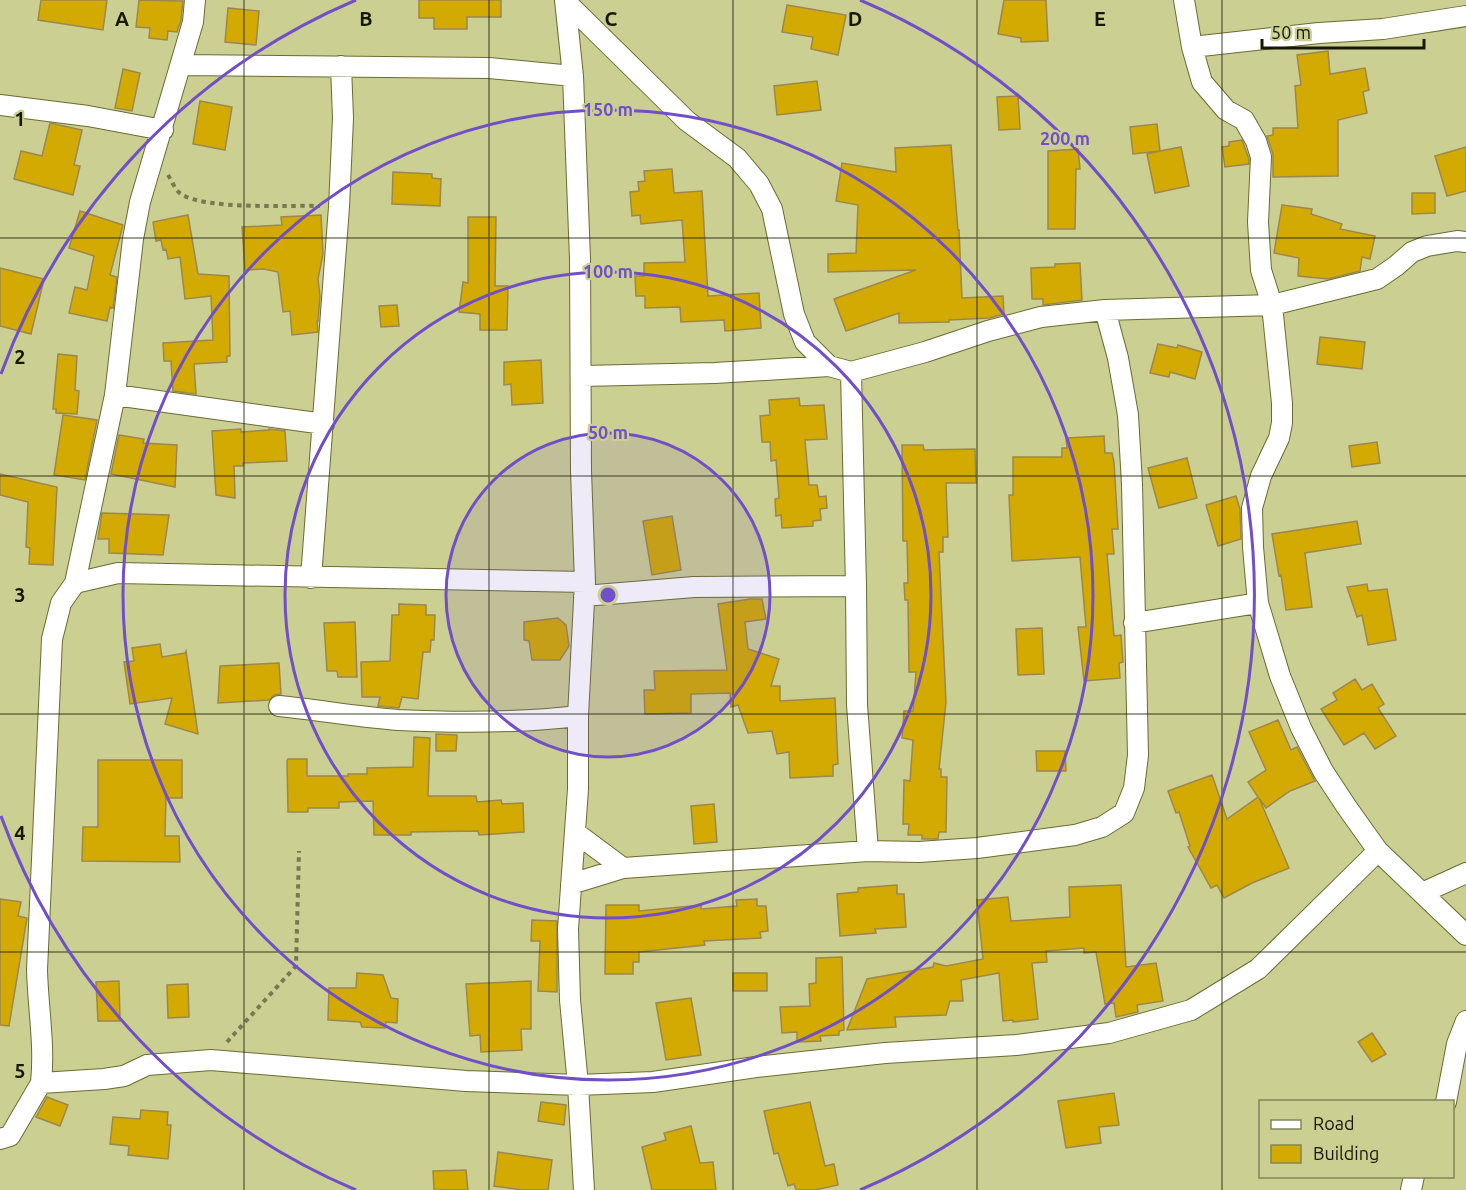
<svg xmlns="http://www.w3.org/2000/svg" width="1466" height="1190" viewBox="0 0 1466 1190" font-family="Ubuntu,sans-serif">
  <rect width="100%" height="100%" fill="#cbcf91"/>
  <path fill="#d2aa01" stroke="#9c884e" stroke-width="1.5" d="M41,0H107L103,30L38,20Z
    M139,0L183,1L181,20L177,32L168,31L167,40L149,38L150,28L136,27Z
    M419,0H501V17H467V29H434V18H419Z
    M1004,0H1046L1048,41L1021,42V38L998,34Z
    M787,5L846,15L838,55L811,49L813,37L782,32Z
    M228,8L259,11L256,45L225,42Z
    M1328,51L1330,74L1365,68L1369,90L1363,92L1367,113L1338,120V176L1273,177V154L1267,136L1273,135V128H1298L1295,86L1301,85L1297,55Z
    M123,69L140,73L132,111L115,108Z
    M817,81L821,110L777,115L774,86Z
    M1018,96L1020,129L999,130L997,97Z
    M200,101L232,107L225,150L193,144Z
    M50,123L82,130L74,165L80,166L73,195L14,179L21,151L42,156Z
    M1157,124L1160,151L1181,147L1189,186L1155,193L1147,154L1160,151L1133,154L1130,127Z
    M1242,140L1249,159V164L1225,167L1222,147L1229,146V142Z
    M951,145L958,230H959L962,298L1003,296L1004,314L989,318L949,320V322L899,323V313L846,331L834,299L916,270L828,272V254L856,253L858,205L836,201L842,163L896,172L895,148Z
    M1466,147V191L1447,196L1435,156Z
    M1078,149L1080,169H1076L1075,229H1048V151Z
    M672,169L674,193L702,191L708,296L759,293L761,328L725,331L724,320L681,322L680,307L645,308V296H636L635,276H644V263L685,262L682,220L641,224L640,215L632,216L630,192L639,191L638,182L645,181L644,171Z
    M393,172L432,174V178L441,179L440,206L392,204Z
    M1412,193H1435V213L1412,214Z
    M1282,205L1312,209L1311,214L1342,224L1340,229L1375,236L1370,259L1362,257L1360,271L1328,279L1298,276L1299,258L1274,253Z
    M80,211L123,225L110,275L117,277L113,308L110,307L107,321L69,313L75,287L87,290L94,256L69,248Z
    M188,215L198,274L229,276L230,356H227V362L194,364L196,394L173,391L171,361H164L163,343L213,340L211,296L185,299L180,257L168,259L166,249L163,250L161,240L156,241L153,222Z
    M321,215L323,254L318,279L320,296L318,321H317L318,332L292,335L290,311L283,312L278,272L264,269L245,270L242,227L282,225L281,217Z
    M468,217H496L495,286H508L507,330H480V314L459,312L463,282L468,283Z
    M1080,263L1082,300L1043,305V299H1032L1031,268L1055,267V264Z
    M0,268L44,279L31,334L0,326Z
    M397,305L399,326L381,327L379,306Z
    M1320,337L1365,342L1362,369L1317,364Z
    M1158,344L1177,348L1178,345L1202,352L1195,379L1170,372L1169,377L1150,373Z
    M58,354L77,356L75,390L79,391L77,414L56,413V409H53Z
    M541,360L543,403L512,405L511,384L504,385V362Z
    M799,398L800,406L824,405L827,439L805,440L809,485H817L819,497L826,496L827,508L820,509L821,520L813,521V526L782,528L781,515L776,516L775,499L779,498L776,460L771,461L770,442H762L760,416L770,415L769,400Z
    M63,415L97,420L85,480L54,475Z
    M241,429V432L269,430V429L285,431L287,461L243,463V466H234L235,498L216,495L212,431Z
    M119,435L144,439L143,443L177,445L175,487L111,474Z
    M1104,436L1105,453H1112L1114,462L1118,529H1112L1114,554H1107L1114,636L1121,635L1123,662L1119,663L1120,678L1084,681L1078,627H1086L1080,557L1012,561L1009,495H1013V457H1062V448H1067L1066,438Z
    M1377,442L1380,463L1352,467L1349,446Z
    M902,445H923L924,450L975,449L976,483H946L948,537H943V552H939L946,702L939,769H941V777H947L946,832H939L938,839H922V835H908L909,824H903L904,780L910,781L913,740L902,738L904,711H913L916,672H909L908,600H905L904,583H908L907,541H903Z
    M1187,458L1197,498L1159,508L1148,468Z
    M0,474L57,487L53,565L29,564L30,548L26,547L28,502L0,495Z
    M1236,496L1240,509L1241,539L1218,546L1206,505Z
    M102,513L169,515L163,555L109,553V539H98Z
    M672,516L681,570L652,575L643,521Z
    M1357,521L1361,544L1305,553L1312,607L1286,610L1281,575L1279,576L1272,534Z
    M1367,584L1368,591L1387,589L1396,640L1368,645L1362,615L1357,617L1347,587Z
    M750,599H762L766,619L745,622L748,649L779,659L771,686H780V701L835,698L838,764L833,765V776L790,778L789,752L777,754L772,731L748,733L738,705L731,707L730,693L691,694V713L645,714L644,690H655L654,671L727,670L718,604Z
    M399,604L426,605V615H435L434,640H431L430,652H423L418,699L402,697L399,708L378,706L380,697H362L361,662L390,661L392,615H399Z
    M558,618L566,625L569,646L560,660H532L529,641L524,640V622Z
    M355,622L357,677H338L337,671H327L324,623Z
    M1042,628L1044,674L1018,675L1016,629Z
    M160,644L162,657L185,653L186,651L198,734L165,724L172,698L130,704L124,662L134,661L132,648Z
    M279,663L281,694L274,695L269,700L218,703L220,666Z
    M1355,679L1362,690L1372,684L1384,704L1378,708L1396,736L1375,749L1364,733L1344,745L1321,709L1337,700L1333,693Z
    M1278,720L1291,750L1297,747L1315,781L1290,791L1266,808L1259,798L1289,868L1252,883L1224,898L1217,885L1211,888L1188,847L1190,846L1179,812L1176,813L1168,791L1212,775L1227,819L1258,797L1248,782L1266,770L1249,732Z
    M436,734L457,735L456,751H436Z
    M414,737L430,738L428,796H476L477,802L501,800L502,804L523,803L524,832L479,835L478,831L411,832V835H374L373,801L339,802V808H308V812H288L287,761L288,759H307V776H348V774H367V768L413,767Z
    M1036,751H1065L1066,771H1037Z
    M98,760H182V798H166L165,836H179L180,862L82,861L83,827H98Z
    M714,804L717,842L694,844L691,806Z
    M897,885V894H904L906,927L875,929L876,933L840,936L837,894L858,892V888Z
    M1121,885L1126,967L1156,963L1163,1001L1137,1005L1138,1012L1116,1017L1114,1003L1105,1004L1096,952L1084,953V948L1046,951L1047,962L1032,963L1038,1019L1013,1022V1020L1003,1021L999,973L961,980L963,1001H950L946,1015L895,1017L896,1027L847,1030L867,979L933,967L934,963L946,966L983,959L977,900L1008,897L1011,921L1070,917L1069,887Z
    M0,899L21,902L18,916L27,918L9,1026L0,1025Z
    M757,899V906H766L768,931L760,932L761,938L704,941L705,945L639,952V962H633V974H605L606,905H639V911L701,905V909L737,906L736,900Z
    M532,920L557,921V992L538,991L540,941H531Z
    M842,957L844,1030L839,1031V1035L820,1036L821,1041L797,1042V1032L782,1033L780,1007L810,1006L809,984L816,983V958Z
    M357,973L383,975L391,998L398,999L397,1023L386,1022L385,1028L362,1027L360,1022L328,1020L329,988H356Z
    M733,973H767V991H733Z
    M119,981L120,1021H98L96,982Z
    M531,981V1029H521L522,1050L481,1052L480,1035L470,1036L466,984Z
    M188,984L189,1017L168,1018L167,985Z
    M691,998L701,1055L666,1060L656,1003Z
    M1372,1033L1386,1054L1372,1062L1358,1042Z
    M1114,1093L1119,1125L1099,1127L1101,1143L1066,1148L1058,1101Z
    M47,1097L68,1105L60,1126L36,1117Z
    M541,1102L566,1105L564,1125L538,1121Z
    M810,1102L825,1166L834,1164L838,1185L815,1190H796L794,1184L788,1186L778,1153L774,1154L764,1111Z
    M141,1110L168,1112L167,1125H171L168,1159L128,1155L129,1146L110,1144L113,1117L140,1119Z
    M691,1126L700,1163L713,1162L716,1190H652L642,1147L666,1140L664,1133Z
    M498,1152L552,1160L548,1190H522L494,1186Z
    M466,1170L468,1190H434L433,1171Z"/>
  <g fill="none" stroke-linecap="round" stroke-linejoin="round">
    <defs>
      <path id="minor" d="M565,0L573,76L580,259L581,471L585,582L578,716V789L568,929L570,1000L578,1085L584,1190
        M1184,0L1192,47L1202,82L1226,110L1244,120L1256,141L1261,157L1258,222L1261,270L1272,305L1282,403V423L1279,438L1261,476L1252,508L1253,547L1258,603L1268,636L1280,676L1301,728L1323,771L1346,806L1378,851L1466,935
        M565,1L687,121L737,158L759,184L772,209L794,314L805,342L829,366L851,372L925,352L988,331L1041,317L1105,310L1272,305L1377,279L1396,266L1412,252L1427,246L1457,241L1466,242
        M1192,47L1319,33L1383,29L1466,16
        M181,65L489,68L573,76
        M0,105L88,116L163,130
        M851,372L856,586L857,705L868,851
        M582,376L715,373L829,366
        M115,395L324,424
        M311,578L339,207L343,118L341,66
        M75,583L118,573L585,582
        M584,596L694,587L856,586
        M1134,623L1258,603
        M279,706C319,710 359,717 398,720C459,723 518,723 578,716
        M576,833L623,868
        M571,884L623,868L868,851L919,852L977,848L1075,835L1102,827L1124,813L1134,788L1138,755L1132,484L1128,415L1118,358L1105,310
        M1422,893L1466,873
        M41,1083C45,1045 38,1008 37,970L52,639L61,603L75,583L115,395L133,239L140,202L193,22L195,0
        M1446,1102L1457,1044L1466,1021
        M0,1139L10,1136L41,1083L104,1079L124,1076L147,1065L211,1060L466,1081L578,1085L653,1082L756,1067L885,1053L1016,1045L1109,1033L1191,1010L1258,969L1378,851
        M1411,1190L1414,1176"/>
    </defs>
    <use href="#minor" stroke="#6a6c31" stroke-width="22"/>
    <path stroke="#77794e" stroke-width="4" stroke-dasharray="4.5 4.5" stroke-linecap="butt" d="M168,175C172,181 175,190 181,194C205,210 288,205 320,206
      M227,1042L296,966L299,851"/>
    <use href="#minor" stroke="#fff" stroke-width="20"/>
  </g>
  <path fill="none" stroke="#171802" stroke-width="1.5" stroke-opacity="0.55" d="M244,0V1190M489,0V1190M733,0V1190M977,0V1190M1222,0V1190M0,238H1466M0,476H1466M0,714H1466M0,952H1466"/>
  <circle cx="608" cy="595" r="162" fill="#704fc9" fill-opacity=".12"/>
  <g fill="none" stroke="#704fc9" stroke-width="3">
    <circle cx="608" cy="595" r="162"/>
    <circle cx="608" cy="595" r="323"/>
    <circle cx="608" cy="595" r="485"/>
    <path d="M356 1190A646 646 0 0 1 1 816M1 374A646 646 0 0 1 356 0M860 0A646 646 0 0 1 860 1190"/>
  </g>
  <g font-size="20" text-anchor="middle" font-weight="bold" fill="#171802" stroke="#cbcf91" stroke-width="4.5" stroke-linejoin="round" paint-order="stroke">
    <text x="122" y="26">A</text>
    <text x="366" y="26">B</text>
    <text x="611" y="26">C</text>
    <text x="855" y="26">D</text>
    <text x="1100" y="26">E</text>
    <text x="20" y="126">1</text>
    <text x="20" y="364">2</text>
    <text x="20" y="602">3</text>
    <text x="20" y="840">4</text>
    <text x="20" y="1078">5</text>
  </g>
  <circle cx="608" cy="595" r="9" fill="#704fc9" stroke="#cbcf91" stroke-width="3"/>
  <g font-size="18" text-anchor="middle" font-weight="bold" fill="#704fc9" stroke="#cbcf91" stroke-width="4.5" stroke-linejoin="round" paint-order="stroke">
    <text x="608" y="116">150 m</text>
    <text x="1065" y="145">200 m</text>
    <text x="608" y="278">100 m</text>
    <text x="608" y="439">50 m</text>
  </g>
  <rect x="1259" y="1100" width="195" height="78" fill="#cbcf91" stroke="#838658" stroke-width="1.5"/>
  <rect x="1271" y="1120" width="30" height="9" fill="#ffffff" stroke="#838658" stroke-width="1.5"/>
  <text x="1313" y="1130" font-size="18" fill="#171802">Road</text>
  <rect x="1271" y="1145" width="30" height="18" fill="#d2aa01" stroke="#838658" stroke-width="1.5"/>
  <text x="1313" y="1160" font-size="18" fill="#171802">Building</text>
  <path d="M1262 39v9h162v-9" fill="none" stroke="#171802" stroke-width="3"/>
  <text x="1271" y="39" font-size="18" fill="#171802" stroke="#cbcf91" stroke-width="4.5" paint-order="stroke">50 m</text>
</svg>
